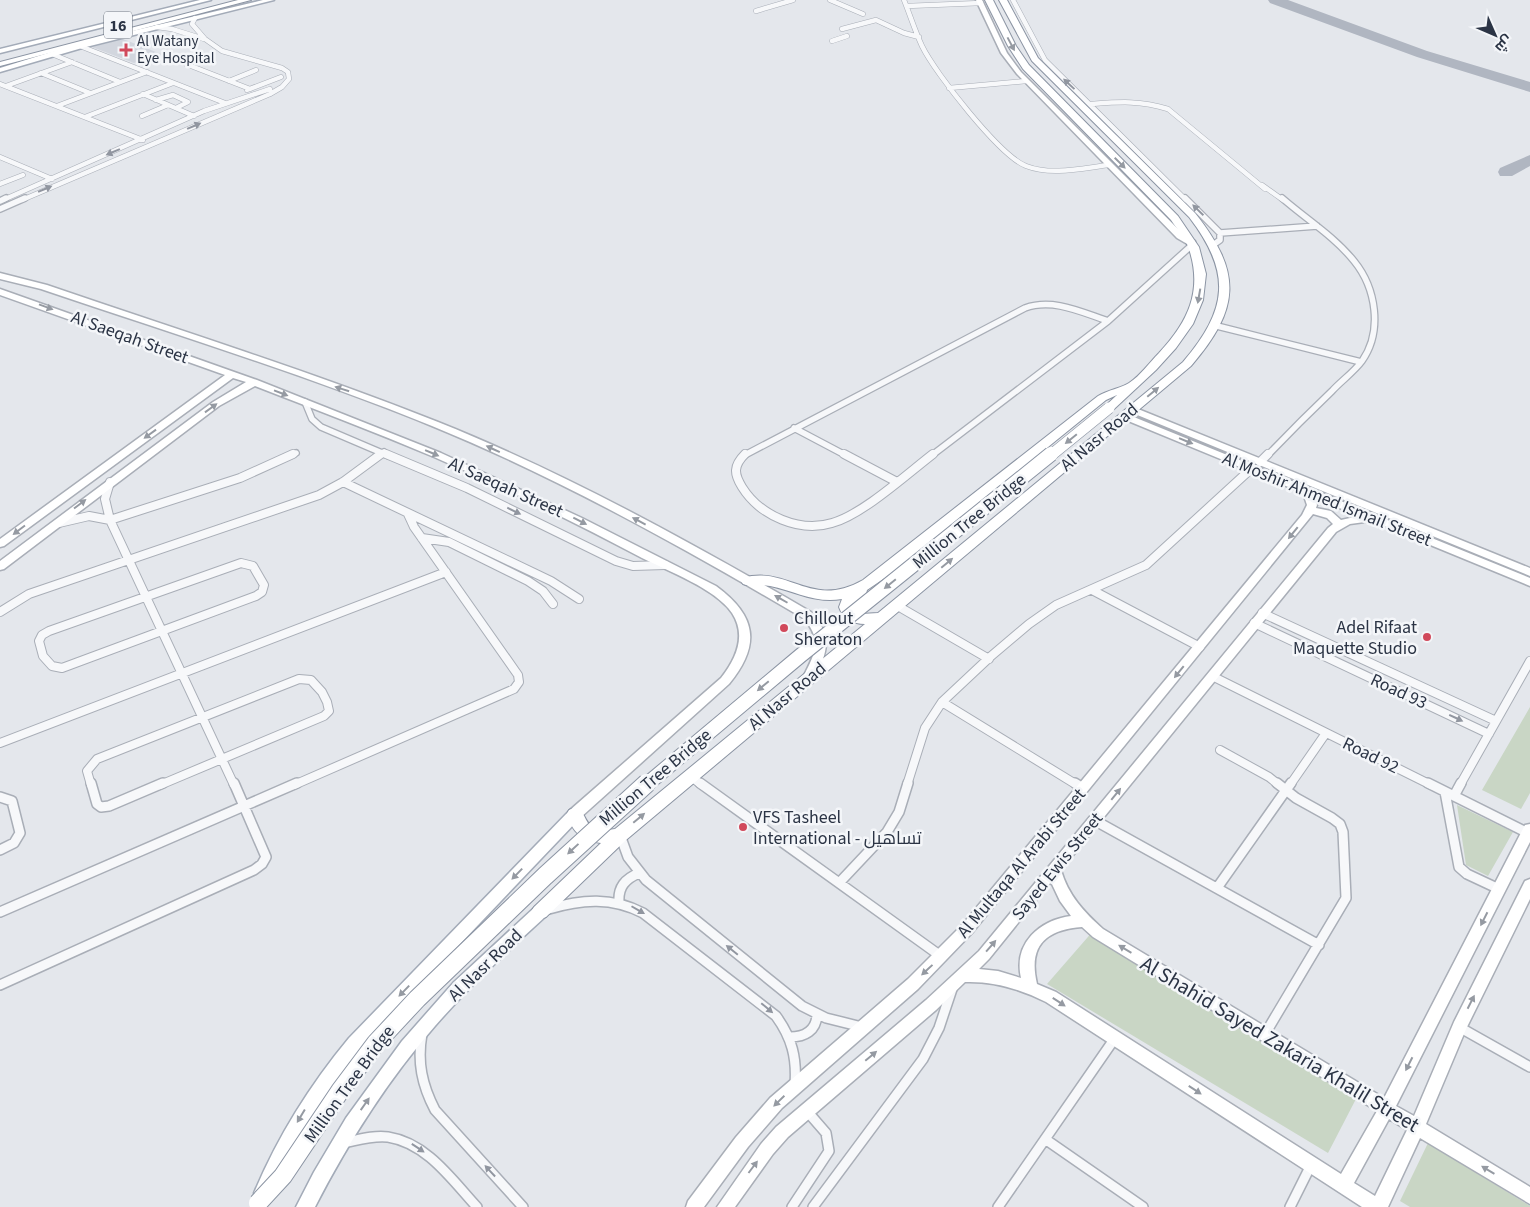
<svg xmlns="http://www.w3.org/2000/svg" width="1530" height="1207" font-family="'Source Sans 3',Cairo,sans-serif">
  <style>
    .built { fill: #d2d6de }
    .green { fill: #c9d6c5 }
    .lines { fill: none; stroke-linecap: round; stroke-linejoin: round }
    .taxiway { fill: #b0b6c1; fill-rule: evenodd }
    .street-far3-casing { stroke: #a9aeb7; stroke-width: 5.5 }
    .street-far2-casing { stroke: #a9aeb7; stroke-width: 8 }
    .street-far1-casing { stroke: #a9aeb7; stroke-width: 10 }
    .street-casing { stroke: #a9aeb7; stroke-width: 12 }
    .secondary-casing { stroke: #a9aeb7; stroke-width: 3 }
    .primary-casing { stroke: #a3abb8; stroke-width: 3 }
    .highway-casing { stroke: #8b94a3; stroke-width: 2 }
    .street-far3 { stroke: #f7f8fa; stroke-width: 4.5 }
    .street-far2 { stroke: #f7f8fa; stroke-width: 5.5 }
    .street-far1 { stroke: #f7f8fa; stroke-width: 8 }
    .street { stroke: #f7f8fa; stroke-width: 9 }
    .secondary { fill: #fff; fill-rule: evenodd }
    .primary { fill: #fff; fill-rule: evenodd }
    .highway { fill: #fff; fill-rule: evenodd }
    .highway-bridge-far2-casing { stroke: #8b94a3; stroke-width: 12; stroke-linecap: butt }
    .highway-bridge-far1-casing { stroke: #8b94a3; stroke-width: 16; stroke-linecap: butt }
    .highway-bridge-casing { stroke: #8b94a3; stroke-width: 20; stroke-linecap: butt }
    .highway-bridge-far2 { stroke: #fff; stroke-width: 11 }
    .highway-bridge-far1 { stroke: #fff; stroke-width: 14 }
    .highway-bridge { stroke: #fff; stroke-width: 18 }
    .oneway { fill: #959aa2 }
    .oneway2 { fill: #9196a0 }
    .poi-dot { fill: #d1495b; stroke: #f4f6f9; stroke-width: 2 }
    .labels { text-anchor: middle; stroke-width: 5; stroke-linejoin: round; paint-order: stroke }
    .far-poi-label { font-size: 15px; fill: #2b3445; stroke: #f4f6f9; text-anchor: start }
    .shield { fill: #f4f6f9; stroke: #676e7b; stroke-width: 1 }
    .shield-label { font-size: 16px; font-weight: bold; fill: #2b3445 }
    .street-label { font-size: 18px; fill: #2b3445; stroke: #f4f6f9 }
    .poi-label { font-size: 18px; fill: #2b3445; stroke: #f4f6f9; text-anchor: start }
    .near-street-label { font-size: 21px; fill: #2b3445; stroke: #f4f6f9 }
  </style>
  <rect width="100%" height="100%" fill="#e4e7ec"/>
  <!-- built -->
  <path class="built" d="M123 39 161 54 134 63 92 47Z"/>
  <!-- green -->
  <path class="green" d="M1530 707V793L1521 809 1482 790Z
    M1457 805 1513 832 1488 876 1466 865Z
    M1094 930 1357 1097 1328 1153 1047 984Z
    M1428 1143 1530 1206V1207H1410L1400 1201Z"/>
  <g class="lines">
    <!-- taxiway -->
    <path class="taxiway" d="M1268 0H1288L1427 51 1530 82V92L1417 57 1270 3Z
      M1530 155V166L1512 176H1500L1498 172 1500 168Z"/>
    <!-- street-far3 casing -->
    <g class="street-far3-casing">
      <path id="street-far3" d="M830 0 863 14
        M904 0C910 15 915 31 922 46 935 73 1000 156 1026 166 1052 176 1083 168 1109 165
        M1013 0 1045 60 1186 200
        M907 6 981 3
        M756 11 793 0
        M157 27 172 29 204 39
        M842 29 876 20 904 33 919 37
        M832 41 847 36
        M80 46 225 103
        M52 54 120 82
        M186 64 250 89
        M41 73 90 93
        M229 81 256 70
        M0 84 143 140
        M6 86 72 62
        M949 88 1026 81
        M247 90 281 77
        M143 94 194 116
        M156 100 173 95 188 102 176 108
        M1090 104C1119 102 1139 100 1168 109L1265 189
        M57 106 147 72
        M142 116 168 105
        M85 117 173 83
        M0 157 52 179
        M0 184 23 175
        M1262 185 1283 200
        M3 200 204 111 270 89
        M22 200 270 94 282 87 289 79 288 72 282 68 222 51 205 39 192 24 195 18"/>
    </g>
    <!-- street-far2 casing -->
    <g class="street-far2-casing">
      <path id="street-far2" d="M1185 198 1220 233V240L1213 245
        M0 201 6 198
        M0 209 25 198
        M1220 233 1317 226
        M1108 321 1192 245
        M1217 326 1361 362
        M305 402 312 419 321 427 389 456
        M794 428 847 456
        M290 456 296 453
        M379 456 384 452
        M743 456 1025 308C1053 298 1081 312 1108 321L931 456
        M1267 456C1288 434 1310 412 1332 391 1341 381 1354 372 1362 361 1383 331 1376 288 1354 261 1334 236 1306 219 1282 198"/>
    </g>
    <!-- street-far1 casing -->
    <g class="street-far1-casing">
      <path id="street-far1" d="M386 454 467 488 616 561 633 566 665 565
        M745 454C733 466 734 474 742 487 760 516 800 533 832 523 862 515 907 474 933 454
        M844 454 897 482
        M1260 462 1268 454
        M110 482 105 499 110 520 234 785
        M343 482 551 581 579 599
        M59 523 89 516 110 520 240 478 293 454
        M422 538 449 542 528 581 543 591 553 604
        M241 563 253 566 264 585 262 592 256 596 62 668 52 666 43 656 39 641 42 635 49 631Z
        M1092 590 1200 647
        M896 605 989 659
        M0 612 29 594 319 495 343 482 381 454
        M1262 613 1496 721
        M1254 623 1489 734
        M1212 676 1431 785
        M942 702 1077 785
        M0 743 446 572
        M1220 750 1269 777 1279 785
        M690 776 702 785
        M91 785 87 771 97 759 299 679 311 680 322 692 327 702 329 711 324 716 160 785
        M294 785 514 689 519 682 518 675 414 527 408 514
        M907 785 925 728 942 702 990 657 1029 624 1056 605 1146 565 1252 468
        M1290 785 1326 733
        M1460 785 1530 661"/>
    </g>
    <!-- street casing -->
    <g class="street-casing">
      <path id="street" d="M91 783 97 804 101 807 109 806 163 783
        M700 783 942 957
        M1075 783 1083 788
        M1428 783 1530 834
        M1445 792 1459 867 1467 874 1499 889
        M1454 796 1461 783
        M0 797 12 801 20 833 14 843 0 850
        M1094 820 1319 945
        M620 835 628 857 646 880 802 1006 826 1018 862 1027
        M839 883 887 832 899 812 908 783
        M1217 888 1291 783
        M619 902C618 887 625 879 639 873
        M549 909C582 899 612 897 643 913L776 1016C792 1038 797 1058 795 1085
        M0 912 297 783
        M0 985 254 870 262 864 266 857 234 783
        M1459 1027 1530 1067
        M422 1034C417 1062 422 1085 435 1110L523 1207
        M1265 1034 1346 898 1343 832 1340 824 1332 818 1296 798 1277 783
        M790 1037C805 1037 816 1031 817 1015
        M1045 1139 1143 1207
        M343 1143C358 1140 373 1135 388 1137 427 1143 452 1180 477 1207
        M792 1207 829 1151 826 1133 806 1110
        M813 1207 923 1059 939 1028 952 989
        M998 1207 1115 1038
        M1290 1207 1311 1165"/>
    </g>
    <!-- secondary casing -->
    <g class="secondary-casing">
      <path id="secondary" d="M976 0H982L1007 53 1021 72 1183 234 1195 241V245H1189L1177 238 1017 74 1001 53Z
        M0 273 47 285C178 330 310 371 438 422 566 473 692 543 811 612 833 636 828 653 813 680H805L803 677C815 654 823 639 803 618 684 548 559 478 432 426 304 374 171 333 41 289L0 279Z
        M0 289 257 380 441 453 582 518 716 586C757 616 761 645 729 684L580 818 575 819 570 818 568 814 570 810 721 678C736 659 747 636 732 613 716 589 668 571 642 558 574 522 505 488 434 457 375 432 314 409 255 386L219 406 4 569 0 570V561L213 402 246 382 233 378 4 546 0 547V539L225 375 0 295Z
        M1133 407 1530 568V576L1130 412V408Z
        M1124 413 1530 578V586L1372 521 1350 524 1336 532 1061 870C1068 895 1084 912 1103 929L1384 1098 1525 825 1530 824V842L1396 1106 1414 1116 1454 1022 1525 881 1530 879V899L1466 1029 1426 1124 1530 1187V1204L1420 1138 1388 1207H1362L1046 1002C1020 989 994 981 965 982L936 1010 788 1137 773 1154 735 1207H717L761 1144 776 1127 926 1000 979 951 1328 528 1333 524 1327 518 1313 514 972 933 918 989 782 1108 748 1147 704 1207H686L688 1201 736 1137 770 1098 908 979 962 925 1302 515 1307 505 1303 493 1121 418 1119 416 1121 414ZM1315 498 1359 516 1341 520 1331 511 1316 508 1317 505ZM1051 882 1060 901 1071 916C1040 920 1013 943 1021 978L998 971 979 969 989 959ZM1082 927 1093 937 1377 1111 1341 1174 1056 992 1037 984C1028 946 1045 930 1082 927ZM1389 1119 1407 1130 1375 1196 1354 1183Z"/>
    </g>
    <!-- primary casing -->
    <g class="primary-casing">
      <path id="primary" d="M200 0H211L0 53V49Z
        M263 0H274L82 48 0 72V68L77 44Z
        M575 808 580 810 582 814 580 818 361 1048C323 1095 293 1144 269 1199L263 1202 257 1199 254 1193C278 1136 310 1085 349 1038L570 810Z
        M540 905 545 907 548 912 545 917C507 952 469 987 435 1026 387 1081 348 1143 315 1207H296L314 1172 346 1118 402 1041 454 982 535 907Z"/>
    </g>
    <!-- highway casing -->
    <g class="highway-casing">
      <path id="highway" d="M238 0H251L0 66V62Z
        M985 0H993L1016 46 1029 65 1178 216 1199 247 1206 274 1203 300 1193 324 1176 348 1156 370 1113 410 1109 412 1103 408 1117 395 1106 400 895 571 867 590 866 594 853 604 854 610 861 614 878 613 1183 362C1228 309 1232 273 1189 217L1032 61 999 0H1007L1038 58 1195 213C1243 273 1240 309 1191 366L626 840 546 917 540 919 534 917 531 912 534 907 601 843C582 841 572 832 567 814L569 810 575 808 581 810C591 829 591 833 615 829L865 624C853 624 843 619 839 607L842 599C816 604 795 591 770 586 761 584 752 587 743 584L741 581 743 578C789 565 810 610 863 580L1098 396C1108 390 1121 388 1129 383 1140 376 1150 362 1159 353 1188 322 1203 291 1189 249 1186 239 1177 229 1171 220L1023 69 1008 46Z"/>
    </g>
    <!-- street-far3 -->
    <use href="#street-far3" class="street-far3"/>
    <!-- street-far2 -->
    <use href="#street-far2" class="street-far2"/>
    <!-- street-far1 -->
    <use href="#street-far1" class="street-far1"/>
    <!-- street -->
    <use href="#street" class="street"/>
    <!-- secondary -->
    <use href="#secondary" class="secondary"/>
    <!-- primary -->
    <use href="#primary" class="primary"/>
    <!-- highway -->
    <use href="#highway" class="highway"/>
    <!-- highway-bridge-far2 casing -->
    <g class="highway-bridge-far2-casing">
      <path id="highway-bridge-far2" d="M1050 456 1109 408"/>
    </g>
    <!-- highway-bridge-far1 casing -->
    <g class="highway-bridge-far1-casing">
      <path id="highway-bridge-far1" d="M646 785 800 656 1051 454"/>
    </g>
    <!-- highway-bridge casing -->
    <g class="highway-bridge-casing">
      <path id="highway-bridge" d="M258 1203 283 1176 340 1091 376 1043 417 999 545 876 647 783"/>
    </g>
    <!-- highway-bridge-far2 -->
    <use href="#highway-bridge-far2" class="highway-bridge-far2"/>
    <!-- highway-bridge-far1 -->
    <use href="#highway-bridge-far1" class="highway-bridge-far1"/>
    <!-- highway-bridge -->
    <use href="#highway-bridge" class="highway-bridge"/>
  </g>
  <!-- one-way arrows -->
  <defs><path id="oneway-solid" d="M-6-.8H1V-3.2L6.5 0L1 3.2V.8H-6Z" transform="scale(1.25)"/></defs>
  <g class="oneway">
    <use href="#oneway-solid" transform="translate(1011 44) rotate(62)"/>
    <use href="#oneway-solid" transform="translate(1120 163) rotate(45)"/>
    <use href="#oneway-solid" transform="translate(1199 296) rotate(100)"/>
    <use href="#oneway-solid" transform="translate(46 307) rotate(20)"/>
    <use href="#oneway-solid" transform="translate(342 389) rotate(-162)"/>
    <use href="#oneway-solid" transform="translate(1153 392) rotate(-40)"/>
    <use href="#oneway-solid" transform="translate(281 393) rotate(21)"/>
    <use href="#oneway-solid" transform="translate(211 408) rotate(-36)"/>
    <use href="#oneway-solid" transform="translate(150 434) rotate(144)"/>
    <use href="#oneway-solid" transform="translate(1071 439) rotate(141)"/>
    <use href="#oneway-solid" transform="translate(1186 441) rotate(22)"/>
    <use href="#oneway-solid" transform="translate(493 449) rotate(-155)"/>
    <use href="#oneway-solid" transform="translate(432 453) rotate(23)"/>
    <use href="#oneway-solid" transform="translate(80 504) rotate(-37)"/>
    <use href="#oneway-solid" transform="translate(580 521) rotate(27)"/>
    <use href="#oneway-solid" transform="translate(639 521) rotate(-152)"/>
    <use href="#oneway-solid" transform="translate(19 530) rotate(143)"/>
    <use href="#oneway-solid" transform="translate(1293 533) rotate(129)"/>
    <use href="#oneway-solid" transform="translate(947 563) rotate(-40)"/>
    <use href="#oneway-solid" transform="translate(890 584) rotate(141)"/>
    <use href="#oneway-solid" transform="translate(781 599) rotate(-150)"/>
    <use href="#oneway-solid" transform="translate(1179 672) rotate(129)"/>
    <use href="#oneway-solid" transform="translate(763 686) rotate(140)"/>
    <use href="#oneway-solid" transform="translate(1116 794) rotate(-51)"/>
    <use href="#oneway-solid" transform="translate(639 818) rotate(-40)"/>
    <use href="#oneway-solid" transform="translate(573 849) rotate(137)"/>
    <use href="#oneway-solid" transform="translate(517 874) rotate(134)"/>
    <use href="#oneway-solid" transform="translate(1484 919) rotate(117)"/>
    <use href="#oneway-solid" transform="translate(991 946) rotate(-49)"/>
    <use href="#oneway-solid" transform="translate(1125 949) rotate(-149)"/>
    <use href="#oneway-solid" transform="translate(927 970) rotate(137)"/>
    <use href="#oneway-solid" transform="translate(404 991) rotate(134)"/>
    <use href="#oneway-solid" transform="translate(1059 1002) rotate(33)"/>
    <use href="#oneway-solid" transform="translate(1471 1002) rotate(-63)"/>
    <use href="#oneway-solid" transform="translate(871 1056) rotate(-40)"/>
    <use href="#oneway-solid" transform="translate(1409 1064) rotate(117)"/>
    <use href="#oneway-solid" transform="translate(1195 1090) rotate(33)"/>
    <use href="#oneway-solid" transform="translate(779 1101) rotate(136)"/>
    <use href="#oneway-solid" transform="translate(365 1104) rotate(-55)"/>
    <use href="#oneway-solid" transform="translate(301 1116) rotate(121)"/>
    <use href="#oneway-solid" transform="translate(753 1167) rotate(-53)"/>
    <use href="#oneway-solid" transform="translate(1488 1170) rotate(-149)"/>
  </g>
  <g class="oneway2">
    <use href="#oneway-solid" transform="translate(1069 84) rotate(-137)"/>
    <use href="#oneway-solid" transform="translate(194 126) rotate(-23)"/>
    <use href="#oneway-solid" transform="translate(113 152) rotate(157)"/>
    <use href="#oneway-solid" transform="translate(45 189) rotate(-23)"/>
    <use href="#oneway-solid" transform="translate(1198 210) rotate(-136)"/>
    <use href="#oneway-solid" transform="translate(514 511) rotate(26)"/>
    <use href="#oneway-solid" transform="translate(1456 718) rotate(25)"/>
    <use href="#oneway-solid" transform="translate(638 910) rotate(30)"/>
    <use href="#oneway-solid" transform="translate(732 950) rotate(-141)"/>
    <use href="#oneway-solid" transform="translate(767 1008) rotate(40)"/>
    <use href="#oneway-solid" transform="translate(418 1148) rotate(34)"/>
    <use href="#oneway-solid" transform="translate(490 1171) rotate(-133)"/>
  </g>
  <!-- markers -->
  <g class="poi-dot">
    <path d="M123.5 42.5h5v5h5v5h-5v5h-5v-5h-5v-5h5z"/>
    <circle cx="784" cy="628" r="5"/>
    <circle cx="1427" cy="637" r="5"/>
    <circle cx="743" cy="827" r="5"/>
  </g>
  <g class="labels">
    <!-- far-poi labels -->
    <g class="far-poi-label">
      <text x="137" y="46">Al Watany<tspan x="137" dy="17">Eye Hospital</tspan></text>
    </g>
    <!-- shield labels -->
    <rect class="shield" x="104" y="11.5" width="28" height="27" rx="4"/>
    <g class="shield-label">
      <text x="118" y="31">16</text>
    </g>
    <!-- street labels -->
    <g class="street-label">
      <text transform="translate(130 337) rotate(20)" y="6">Al Saeqah Street</text>
      <text transform="translate(1099 437) rotate(-40)" y="6">Al Nasr Road</text>
      <text transform="translate(506 487) rotate(24)" y="6">Al Saeqah Street</text>
      <text transform="translate(1327 499) rotate(22)" y="6">Al Moshir Ahmed Ismail Street</text>
      <text transform="translate(969 521) rotate(-39)" y="6">Million Tree Bridge</text>
      <text transform="translate(1399 691) rotate(25)" y="6">Road 93</text>
      <text transform="translate(787 696) rotate(-40)" y="6">Al Nasr Road</text>
      <text transform="translate(1371 755) rotate(26)" y="6">Road 92</text>
      <text transform="translate(655 777) rotate(-40)" y="6">Million Tree Bridge</text>
      <text transform="translate(1021 863) rotate(-50)" y="6">Al Multaqa Al Arabi Street</text>
      <text transform="translate(1057 866) rotate(-51)" y="6">Sayed Ewis Street</text>
      <text transform="translate(485 965) rotate(-44)" y="6">Al Nasr Road</text>
      <text transform="translate(349 1084) rotate(-54)" y="6">Million Tree Bridge</text>
    </g>
    <!-- poi labels -->
    <g class="poi-label">
      <text x="794" y="624">Chillout<tspan x="794" dy="21">Sheraton</tspan></text>
      <text x="1417" y="633" text-anchor="end">Adel Rifaat<tspan x="1417" dy="21">Maquette Studio</tspan></text>
      <text x="753" y="823">VFS Tasheel<tspan x="753" dy="21">International - تساهيل</tspan></text>
    </g>
    <!-- near-street labels -->
    <g class="near-street-label">
      <text transform="translate(1280 1044) rotate(31)" y="7">Al Shahid Sayed Zakaria Khalil Street</text>
    </g>
  </g>
  <!-- north arrow -->
  <g transform="translate(1495 35) rotate(135)" stroke="#f4f6f9" stroke-width="4" paint-order="stroke">
  <path d="M0-4L9 19L0 12L-9 19Z" fill="#2b3445"/>
  <text y="-8" font-size="14" font-weight="bold" text-anchor="middle" fill="#2b3445">ش</text>
  </g>
</svg>
